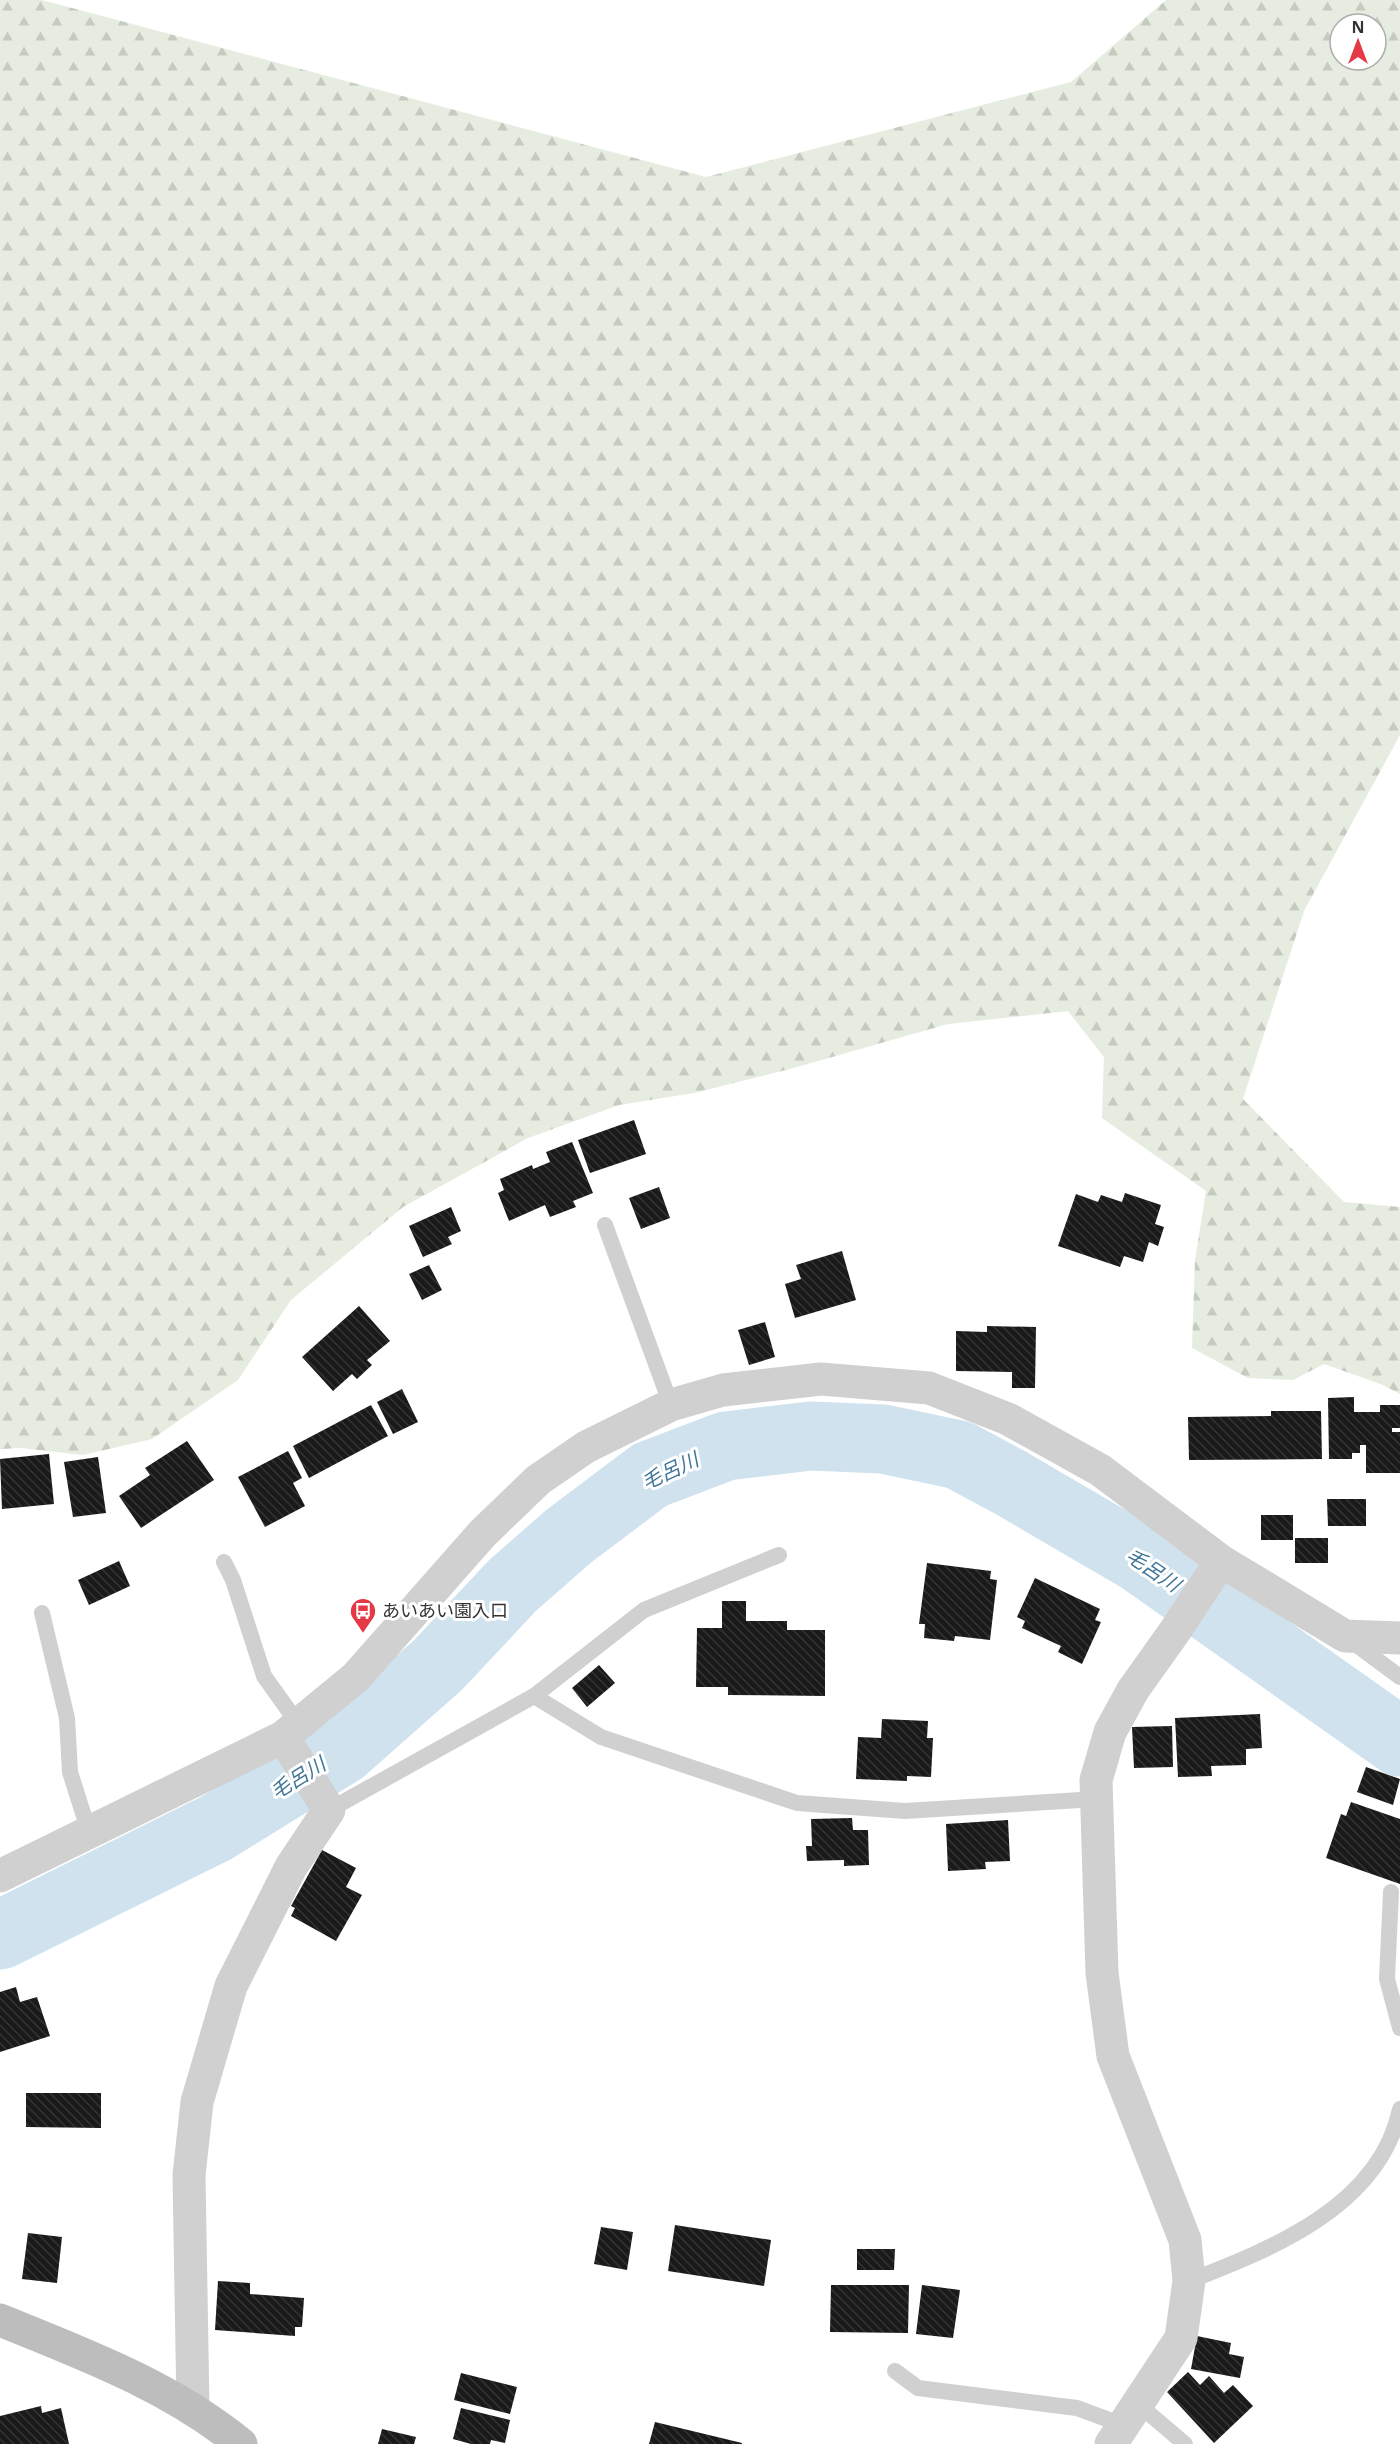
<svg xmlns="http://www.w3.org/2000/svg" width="1400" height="2444" font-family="'Open Sans','Noto Sans JP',sans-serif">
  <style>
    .forest { fill: url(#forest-firs); fill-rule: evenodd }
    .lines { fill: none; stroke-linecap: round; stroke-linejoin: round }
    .river { stroke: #cfe2ee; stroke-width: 69 }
    .building { fill: url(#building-back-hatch) }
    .lane { stroke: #d0d0d0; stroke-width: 16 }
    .street { stroke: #d0d0d0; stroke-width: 33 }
    .secondary { stroke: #bdbdbd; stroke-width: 33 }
    .labels { text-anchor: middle; stroke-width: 6; stroke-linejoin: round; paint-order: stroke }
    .poi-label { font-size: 18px; fill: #333; stroke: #fff; text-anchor: start }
    .water-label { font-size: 20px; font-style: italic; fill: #3f7597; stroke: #fff }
  </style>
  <defs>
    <pattern id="forest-firs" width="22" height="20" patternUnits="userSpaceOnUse" patternTransform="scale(1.5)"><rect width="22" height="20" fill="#e6ecdf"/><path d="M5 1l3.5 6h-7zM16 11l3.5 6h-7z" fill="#c6cbc0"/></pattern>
    <pattern id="building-back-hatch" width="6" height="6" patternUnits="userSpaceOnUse" patternTransform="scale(1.5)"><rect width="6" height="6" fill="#1a1a1a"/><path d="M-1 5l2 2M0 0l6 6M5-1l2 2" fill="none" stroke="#333"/></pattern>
  </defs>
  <rect width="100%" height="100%" fill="#fff"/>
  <!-- forest -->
  <path class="forest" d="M0 0H42L706 177 1071 82 1166 0H1400V735L1304 911 1243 1099 1344 1202 1400 1207V1394L1383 1385 1324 1364 1293 1380 1248 1378 1192 1348 1195 1260 1206 1191 1102 1118 1104 1057 1068 1011 948 1024 790 1069 694 1093 619 1105 528 1138 403 1207 291 1300 238 1380 152 1439 83 1455 21 1448 0 1449ZM1340 24H1376V60H1340Z"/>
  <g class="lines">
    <!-- river -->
    <path class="river" d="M0 1935 216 1828 342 1750 438 1665 513 1585 569 1536 650 1475 726 1446 811 1436 883 1439 959 1455 1011 1483 1141 1559 1400 1742"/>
  </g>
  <!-- building -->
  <path class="building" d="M634 1120 646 1154 590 1173 578 1140Z
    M572 1142 593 1193 573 1201 576 1207 550 1217 545 1205 509 1221 498 1193 504 1190 500 1179 532 1165 533 1169 550 1162 546 1152Z
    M659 1187 670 1218 641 1229 629 1198Z
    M1125 1193 1161 1205 1155 1224 1164 1227 1158 1246 1149 1242 1143 1262 1124 1256 1120 1267 1058 1246 1076 1194 1098 1202 1101 1195 1122 1202Z
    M451 1207 461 1231 448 1237 452 1244 423 1257 409 1226Z
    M842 1251 856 1300 795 1318 785 1284 801 1279 796 1265Z
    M429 1265 442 1290 422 1300 409 1274Z
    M359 1306 390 1341 367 1360 372 1365 357 1379 352 1374 333 1391 302 1357Z
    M765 1322 775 1357 749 1365 738 1330Z
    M987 1326 1036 1327 1035 1388H1012V1372L956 1371V1331L987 1332Z
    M402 1389 418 1422 393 1434 377 1402Z
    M1354 1397V1412H1380V1405H1400V1428H1392V1432H1400V1473H1366V1445H1360V1453H1352V1459H1329L1328 1398Z
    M371 1405 388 1436 309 1478 293 1446Z
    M1271 1411H1321L1322 1459 1189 1460 1188 1417 1271 1416Z
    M187 1441 214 1480 141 1528 119 1496 150 1475 145 1468Z
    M288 1451 302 1478 293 1483 305 1506 265 1527 238 1477Z
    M49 1454 54 1504 2 1509 0 1459Z
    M98 1457 106 1513 73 1517 64 1462Z
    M1327 1499H1366V1526H1328Z
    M1261 1515H1293V1540H1261Z
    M1295 1538H1328V1563H1295Z
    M119 1561 130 1586 89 1605 78 1580Z
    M927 1563 991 1571 990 1579 997 1580 990 1640 955 1636 954 1641 924 1638 925 1624H919Z
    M1035 1578 1100 1609 1095 1620 1101 1622 1082 1664 1058 1652 1061 1646 1022 1628 1025 1621 1017 1617Z
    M722 1601H746V1621H787V1630H825V1696L728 1695V1687H696L697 1628H722Z
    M599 1665 615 1683 587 1707 572 1688Z
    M1260 1714 1262 1748 1246 1749V1765L1211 1766 1212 1776 1178 1777 1175 1718Z
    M882 1719 928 1721 927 1738H933L931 1777 907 1776V1781L856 1779 858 1737 881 1738Z
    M1172 1726 1173 1767 1134 1768 1132 1727Z
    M1366 1767 1400 1779 1393 1805 1357 1792Z
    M1351 1802 1400 1819V1884L1326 1858 1341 1814 1346 1816Z
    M852 1818 853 1830H868L869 1865 844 1866V1860L807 1861 806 1846H812L811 1819Z
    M1008 1820 1010 1861 985 1862 986 1869 948 1871 946 1824Z
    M322 1850 356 1868 346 1887 362 1895 336 1941 291 1916 295 1908 291 1906Z
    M16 1987 20 2002 37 1997 50 2036 0 2052V1992Z
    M26 2093H101V2128L26 2127Z
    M675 2225 771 2240 764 2286 668 2271Z
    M601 2227 633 2232 627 2270 594 2264Z
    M28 2233 62 2237 57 2283 22 2279Z
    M857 2249H895L894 2270H857Z
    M218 2281 250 2283V2294L304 2298 302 2327H295V2336L215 2330Z
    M831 2285H909L908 2333 830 2332Z
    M922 2285 960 2290 953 2338 916 2334Z
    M1197 2336 1231 2343 1229 2354 1244 2357 1240 2378 1191 2369Z
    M1188 2372 1200 2385 1209 2376 1224 2393 1233 2385 1253 2406 1214 2443 1167 2392Z
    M461 2373 517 2387 510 2414 454 2400Z
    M41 2406 42 2413 61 2408 69 2444H0V2416Z
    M461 2408 510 2420 505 2443 491 2440 490 2444H471L453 2439Z
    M655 2422 742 2443V2444H649Z
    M382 2429 416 2437 414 2444H378Z"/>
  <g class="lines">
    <!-- lane -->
    <path class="lane" d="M605 1225 671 1405
      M224 1562 233 1580 264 1676 299 1725
      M42 1613 67 1718 70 1772 89 1832
      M1350 1640 1400 1677
      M534 1696 601 1737 797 1803 905 1811 1096 1799
      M329 1810 534 1696 644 1610 779 1555
      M1391 1892 1387 1979 1400 2028
      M1189 2281C1272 2249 1380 2206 1400 2109
      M895 2371 918 2388 1077 2408 1123 2425
      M1138 2404 1185 2444"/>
    <!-- street -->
    <path class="street" d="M0 1876 283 1737 356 1677 482 1534 538 1480 586 1447 671 1405 723 1390 821 1379 929 1388 1008 1419 1100 1470 1221 1561 1345 1636 1400 1638
      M193 2408 189 2175 197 2102 231 1986 291 1867 329 1810 283 1737
      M1111 2444 1181 2338 1189 2281 1185 2240 1113 2056 1102 1973 1096 1780 1110 1732 1133 1690 1175 1631 1221 1561"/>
    <!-- secondary -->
    <path class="secondary" d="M0 2320C84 2354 170 2386 241 2444"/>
  </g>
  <!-- icons -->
  <defs>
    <g id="bus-pin" transform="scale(1.35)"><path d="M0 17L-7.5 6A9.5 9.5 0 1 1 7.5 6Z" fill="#e63946" stroke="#fff"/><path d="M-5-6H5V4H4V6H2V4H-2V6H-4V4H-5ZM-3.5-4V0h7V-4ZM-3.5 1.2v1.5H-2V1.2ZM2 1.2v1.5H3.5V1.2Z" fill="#fff"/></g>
  </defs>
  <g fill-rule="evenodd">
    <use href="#bus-pin" x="363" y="1611"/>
  </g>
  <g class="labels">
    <!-- poi labels -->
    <g class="poi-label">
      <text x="382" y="1617">あいあい園入口</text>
    </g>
    <!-- water labels -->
    <g class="water-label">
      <text transform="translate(670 1471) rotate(-25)" y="7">毛呂川</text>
      <text transform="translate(1153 1570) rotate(34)" y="7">毛呂川</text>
      <text transform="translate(298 1778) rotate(-32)" y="7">毛呂川</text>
    </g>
  </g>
  <!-- north arrow -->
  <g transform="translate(1358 42)"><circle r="28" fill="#ffffff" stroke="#adadad" stroke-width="1.5"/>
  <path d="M0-4.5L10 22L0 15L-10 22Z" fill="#e63946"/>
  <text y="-9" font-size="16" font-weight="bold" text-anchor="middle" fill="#333333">N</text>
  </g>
</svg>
